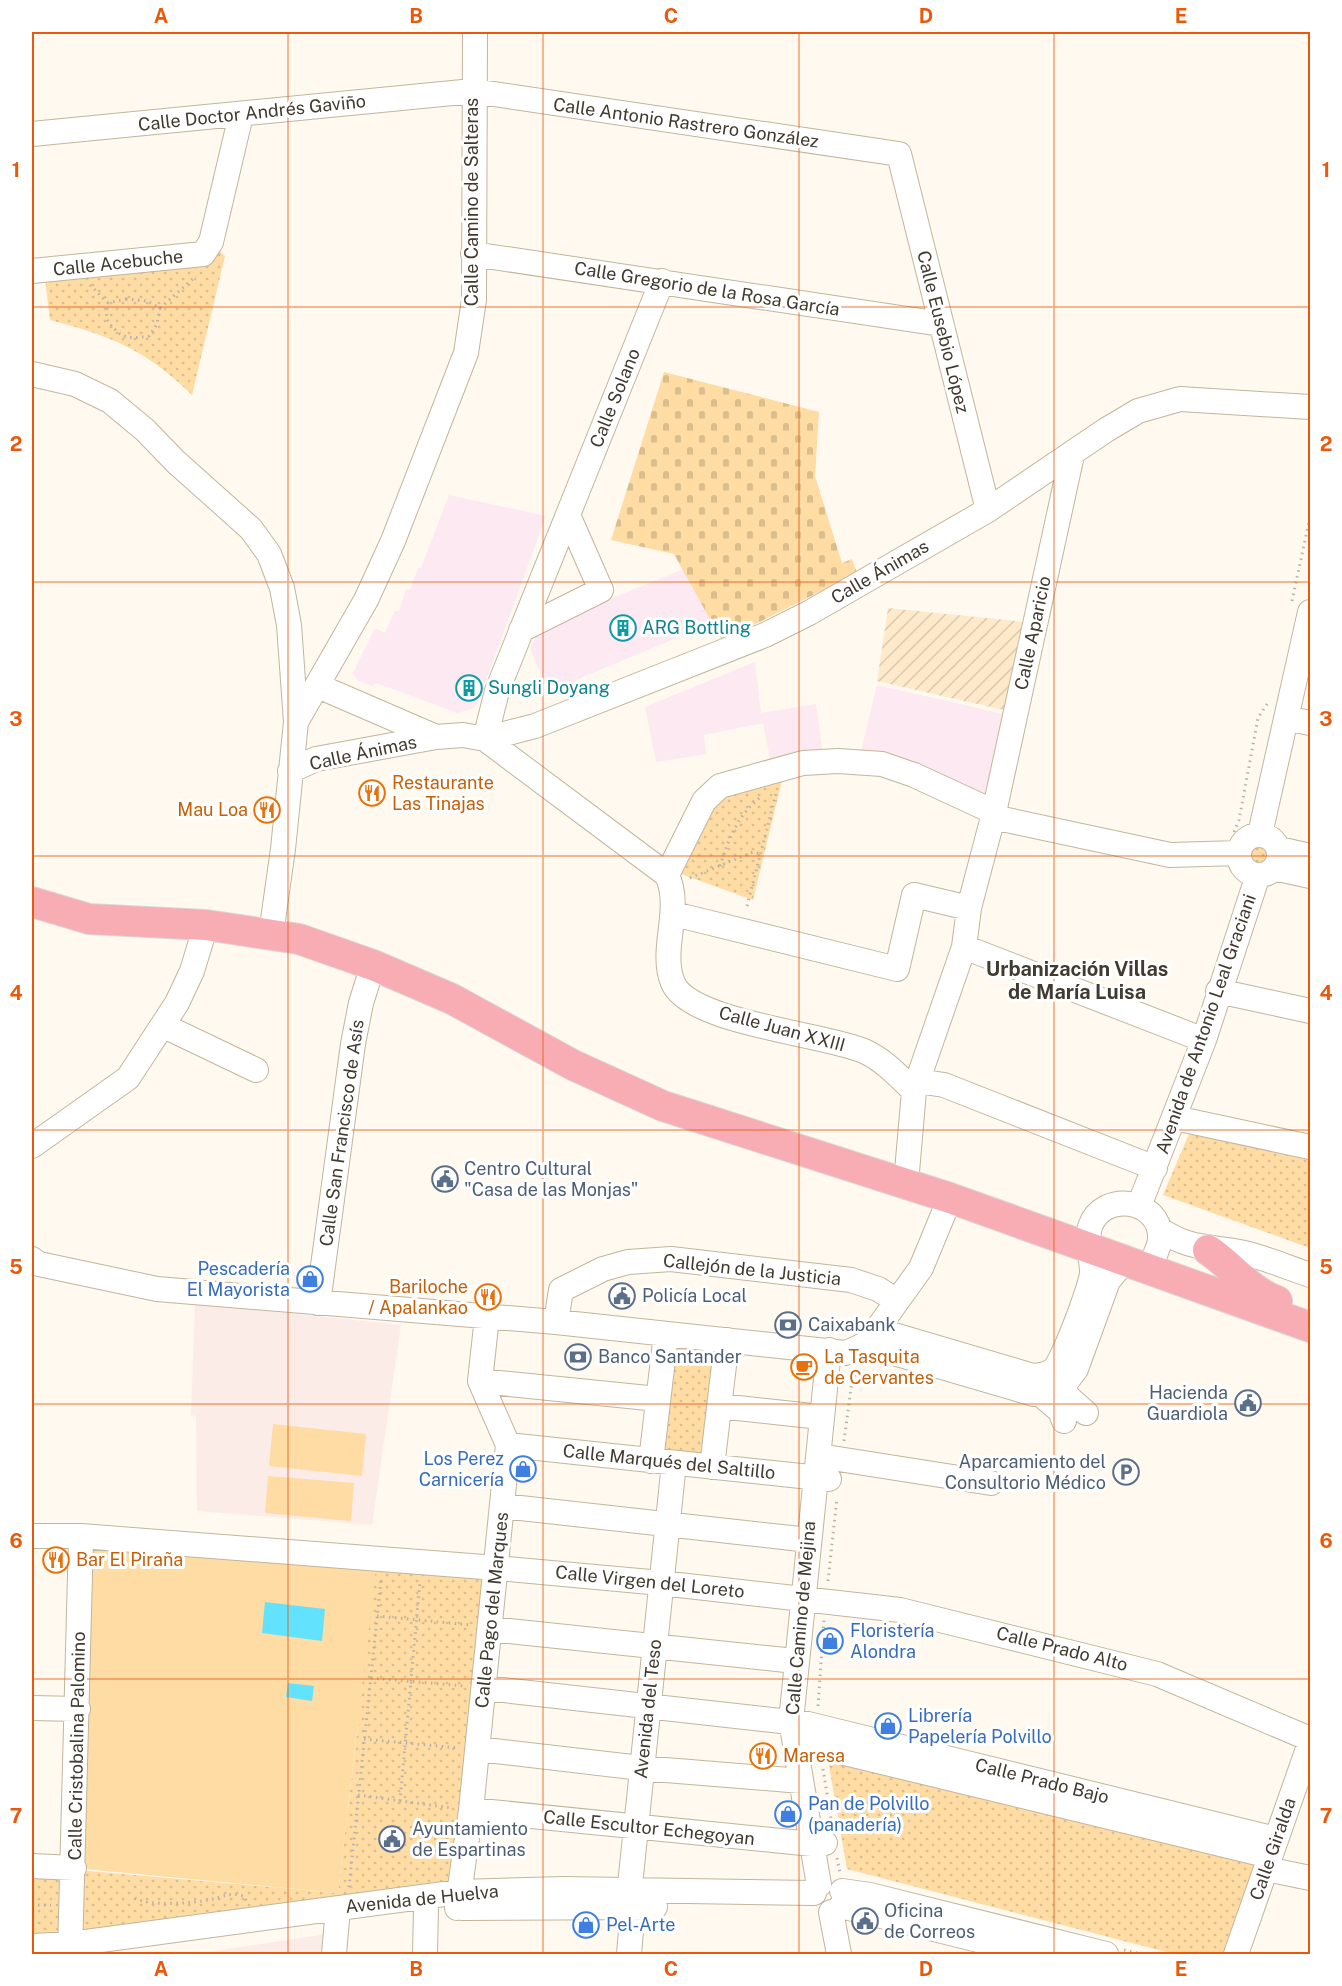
<svg xmlns="http://www.w3.org/2000/svg" width="1342" height="1986" font-family="'Public Sans',sans-serif">
  <style>
    .commercial { fill: #fde9f1 }
    .industrial { fill: url(#industrial-furrows) }
    .education { fill: #fbece8 }
    .grass { fill: url(#grass-dots) }
    .cemetery { fill: url(#cemetery-stones) }
    .garden { fill: #fedca3 }
    .water { fill: #62e2fc }
    .lines { fill: none; stroke-linecap: round; stroke-linejoin: round }
    .minor-casing { stroke: #c3b59c; stroke-width: 26 }
    .major-casing { stroke: #d9d8d6; stroke-width: 32 }
    .path { stroke: #b8b2a8; stroke-width: 3; stroke-dasharray: 1.5 4.5; stroke-linecap: butt }
    .minor { stroke: #fff; stroke-width: 24 }
    .major { stroke: #f8acb4; stroke-width: 30 }
    .grid { fill: none; stroke: #e8590c; stroke-width: 1.5; stroke-opacity: 0.55 }
    .labels { text-anchor: middle; stroke-width: 6; stroke-linejoin: round; paint-order: stroke }
    .street-label { font-size: 18px; fill: #403a30; stroke: #fff }
    .culture-label { font-size: 18px; fill: #0d838f; stroke: #fff; text-anchor: start }
    .food-label { font-size: 18px; fill: #c56008; stroke: #fff; text-anchor: start }
    .service-label { font-size: 18px; fill: #4e5e75; stroke: #fff; text-anchor: start }
    .shop-label { font-size: 18px; fill: #366cbe; stroke: #fff; text-anchor: start }
    .neighbourhood-label { font-size: 20px; font-weight: bold; fill: #403a30; stroke: #fff }
    .neatline { fill: none; stroke: #e8590c; stroke-width: 2 }
    .grid-label { font-size: 20px; text-anchor: middle; font-weight: bold; fill: #e8590c }
  </style>
  <defs>
    <pattern id="industrial-furrows" width="10" height="10" patternUnits="userSpaceOnUse" patternTransform="scale(1.5)"><rect width="10" height="10" fill="#feeaca"/><path d="M-1 1l2-2M0 10L10 0M9 11l2-2" fill="none" stroke="#dbc9ae"/></pattern>
    <pattern id="grass-dots" width="8" height="8" patternUnits="userSpaceOnUse" patternTransform="scale(1.5)"><rect width="8" height="8" fill="#fedca3"/><path d="M2 2h.1M6 6h.1" fill="none" stroke="#dbbe8d" stroke-width="1.8" stroke-linecap="round"/></pattern>
    <pattern id="cemetery-stones" width="16" height="16" patternUnits="userSpaceOnUse" patternTransform="scale(1.5)"><rect width="16" height="16" fill="#fedca3"/><path d="M2 7V4a2 2 0 0 1 4 0v3zM10 15v-3a2 2 0 0 1 4 0v3z" fill="#dbbe8d"/></pattern>
  </defs>
  <rect width="100%" height="100%" fill="#fff9ef"/>
  <!-- commercial -->
  <path class="commercial" d="M449 495 546 516 478 702 473 708 458 713 376 683 373 686 358 681 353 673 375 628 385 633 395 611H399L406 589 410 590 418 568H421Z
    M689 567 717 621 576 680 578 687 550 696 530 648 541 627Z
    M755 662 761 713 816 704 823 756 772 768 763 723 704 735 706 754 656 762 645 707Z
    M877 685 1008 715 990 806 860 755Z"/>
  <!-- industrial -->
  <path class="industrial" d="M888 608 1025 622 1008 711 877 681Z"/>
  <!-- education -->
  <path class="education" d="M195 1303 401 1325 372 1525 197 1511 196 1416 191 1415Z
    M327 1934 323 1954H206L207 1952Z"/>
  <!-- grass -->
  <path class="grass" d="M211 242 225 256 192 395C146 350 112 336 50 320L44 270Z
    M785 768 753 900 670 870 704 801Z
    M1254 839C1271 841 1273 842 1276 859L1254 870 1245 863V846Z
    M1189 1134 1310 1160V1248L1163 1195Z
    M666 1334 727 1340 712 1467 651 1461Z
    M251 1549 497 1568 459 1892 32 1946V1866L338 1893 358 1723Z
    M827 1754 1261 1860 1228 1954H1174L847 1869Z"/>
  <!-- cemetery -->
  <path class="cemetery" d="M664 372 819 412 815 476 842 563 852 559 857 573 722 641 674 554 611 540Z"/>
  <!-- garden -->
  <path class="garden" d="M273 1424 366 1434 362 1476 269 1466Z
    M268 1476 354 1483 351 1521 265 1513Z
    M81 1536 377 1559 338 1893 74 1868Z"/>
  <!-- water -->
  <path class="water" d="M265 1602 325 1609 322 1641 262 1633Z
    M288 1683 314 1686 312 1701 286 1697Z"/>
  <g class="lines">
    <!-- minor casing -->
    <g class="minor-casing">
      <path id="minor" d="M32 134 473 91 899 154 988 510
        M473 254 941 324
        M32 271 203 254 211 242 241 115
        M662 281 497 691 485 739 667 875C683 910 659 949 673 983 690 1023 825 1034 864 1051 884 1060 899 1077 914 1091
        M32 374 75 384 110 401 145 430 176 462 251 529 269 554 282 588 289 625 296 722 283 849 271 934
        M521 630 601 590 568 515
        M318 686 436 737
        M1286 718 1310 723
        M296 722 366 600 393 541 466 353 474 300 475 32
        M290 771 316 759 436 737 463 735 485 739 535 726 765 635 809 613 988 510 1106 430 1138 411 1180 399 1310 407
        M993 817 1170 855 1239 853
        M1260 834 1310 612
        M1239 855a20 20 0 1 1 40 0a20 20 0 1 1-40 0Z
        M1279 849 1310 856
        M1274 868 1310 876
        M667 875 704 801 720 786 803 763 838 761 882 764 914 775 994 812
        M674 914 897 969 914 895 969 908
        M964 947 1204 1040
        M1218 991 1310 1011
        M164 1026 256 1070
        M918 1081 944 1085 1155 1168
        M1175 1118 1310 1147
        M32 1146 128 1078 177 1003 192 971 206 925
        M906 1183 914 1091 964 947 969 908 993 817 1072 455
        M1139 1206 1204 1040 1258 875
        M1159 1229C1192 1251 1209 1245 1244 1253 1266 1258 1289 1268 1310 1275
        M32 1259 39 1264 157 1289 556 1322 845 1353C862 1348 876 1335 894 1335L1033 1376C1041 1375 1047 1375 1054 1369 1063 1361 1092 1284 1092 1272 1092 1257 1085 1242 1090 1227 1102 1190 1161 1199 1160 1238 1160 1247 1153 1259 1149 1268
        M318 1303 353 1044 361 1003 373 965
        M556 1322 561 1290 603 1269 628 1262 671 1259 851 1280 878 1289 897 1301
        M867 1343 921 1268 950 1198
        M864 1347 887 1351 1034 1394 1067 1381 1076 1369 1108 1281 1126 1259
        M480 1381 658 1399
        M1061 1383 1068 1397 1086 1413
        M1039 1393 1060 1411 1064 1421
        M719 1406 821 1417
        M508 1445 829 1479
        M832 1458 991 1483
        M651 1461 666 1334
        M712 1467 727 1340
        M502 1506 809 1540
        M32 1536H81L497 1568 661 1583 900 1610 1157 1674 1310 1739
        M490 1629 795 1661
        M485 1688 808 1724 1276 1839
        M32 1708 78 1709
        M812 1745 1270 1856
        M478 1749 641 1768 801 1781
        M471 1810 812 1844 825 1843
        M32 1866 74 1868
        M1266 1869 1310 1878
        M819 1885 791 1721 829 1350
        M842 1891 870 1895 1106 1954
        M841 1906 1035 1954
        M457 1908 471 1810 508 1445 480 1381 487 1317
        M462 1908 655 1907
        M831 1912 839 1954
        M32 1946 71 1944 459 1892 564 1889 814 1893
        M70 1954 81 1536
        M334 1954 338 1908
        M425 1954 426 1909
        M629 1954 633 1907 630 1885 674 1463
        M1236 1954 1310 1743"/>
    </g>
    <!-- major casing -->
    <g class="major-casing">
      <path id="major" d="M32 902 89 919 206 925 299 939 373 965 452 999 573 1065 663 1106 950 1198 1310 1327
        M1208 1250C1232 1266 1249 1291 1277 1301"/>
    </g>
    <!-- path -->
    <path class="path" d="M90 285 108 303
      M126 299 147 301 160 308 157 324 149 336C125 340 119 337 106 318L108 303Z
      M160 308 196 276
      M1292 601 1310 517
      M1234 832 1239 820 1258 718 1267 704
      M720 866C729 838 738 814 762 796
      M690 878 753 852 761 854
      M747 906 777 790
      M844 1441 852 1381 859 1369
      M828 1581 837 1498
      M377 1616 471 1625
      M371 1678 465 1686
      M818 1706 824 1620
      M364 1739 458 1748
      M823 1769 832 1825
      M358 1795 452 1808
      M400 1801 420 1581
      M837 1858 840 1873
      M349 1887 381 1580
      M135 1898C149 1907 192 1903 209 1900 223 1897 232 1891 245 1897L246 1901
      M32 1905H51
      M1124 1950 1142 1954"/>
    <!-- minor -->
    <use href="#minor" class="minor"/>
    <!-- major -->
    <use href="#major" class="major"/>
  </g>
  <!-- grid -->
  <path class="grid" d="M288 32V1954M543 32V1954M799 32V1954M1054 32V1954M32 307H1310M32 582H1310M32 856H1310M32 1130H1310M32 1404H1310M32 1679H1310"/>
  <!-- icons -->
  <defs>
    <g id="building-ring" transform="scale(1.35)"><circle r="9.5" fill="#fff" stroke="#0f9aa8" stroke-width="1.5"/><path d="M-4-6H4V6H1V3H-1V6H-4ZM-2.5-4.3h1.7v1.8h-1.7ZM.8-4.3h1.7v1.8H.8ZM-2.5-1h1.7V.8h-1.7ZM.8-1h1.7V.8H.8Z" fill="#0f9aa8"/></g>
    <g id="restaurant-ring" transform="scale(1.35)"><circle r="9.5" fill="#fff" stroke="#e8710a" stroke-width="1.5"/><path d="M-5-6h1v4h1v-4h1v4h1v-4h1v5L-1.5 .5V6h-2V.5L-5-1ZM5-6V6H3V1.5H1.5Q1.5-4 5-6Z" fill="#e8710a"/></g>
    <g id="civic-ring" transform="scale(1.35)"><circle r="9.5" fill="#fff" stroke="#5c6f8a" stroke-width="1.5"/><path d="M-.6-6.5H3V-4.5H.6V-3L4-1V1h2V6H-6V1h2V-1L-.6-3ZM-1.2 2.5V6h2.4V2.5Z" fill="#5c6f8a"/></g>
    <g id="shop-ring" transform="scale(1.35)"><circle r="9.5" fill="#fff" stroke="#3f7fe0" stroke-width="1.5"/><path d="M-5-2.5h2.3a2.7 3.5 0 0 1 5.4 0H5L5.5 6h-11ZM-1.5-2.5h3a1.5 2.3 0 0 0-3 0Z" fill="#3f7fe0"/></g>
    <g id="bank-ring" transform="scale(1.35)"><circle r="9.5" fill="#fff" stroke="#5c6f8a" stroke-width="1.5"/><path d="M-6-4H6V4H-6ZM0-2.3a2.3 2.3 0 1 0 0 4.6a2.3 2.3 0 1 0 0-4.6Z" fill="#5c6f8a"/></g>
    <g id="cafe-ring" transform="scale(1.35)"><circle r="9.5" fill="#fff" stroke="#e8710a" stroke-width="1.5"/><path d="M-5.5-4.5H6V0H3Q3 3.5 0 3.5H-2.5Q-5.5 3.5-5.5 0ZM3-3.2v2h1.7v-2ZM-6 4.5H4V6H-6Z" fill="#e8710a"/></g>
    <g id="parking-ring" transform="scale(1.35)"><circle r="9.5" fill="#fff" stroke="#5c6f8a" stroke-width="1.5"/><path d="M-3.5-5.5H1a3.5 3.5 0 0 1 0 7H-1V5.5H-3.5ZM-1-3.4V-.6H.8a1.4 1.4 0 0 0 0-2.8Z" fill="#5c6f8a"/></g>
  </defs>
  <g fill-rule="evenodd">
    <use href="#building-ring" x="623" y="628"/>
    <use href="#building-ring" x="469" y="688"/>
    <use href="#restaurant-ring" x="372" y="793"/>
    <use href="#restaurant-ring" x="267" y="810"/>
    <use href="#civic-ring" x="445" y="1179"/>
    <use href="#shop-ring" x="310" y="1279"/>
    <use href="#civic-ring" x="622" y="1296"/>
    <use href="#restaurant-ring" x="488" y="1297"/>
    <use href="#bank-ring" x="788" y="1325"/>
    <use href="#bank-ring" x="578" y="1357"/>
    <use href="#cafe-ring" x="804" y="1367"/>
    <use href="#civic-ring" x="1248" y="1403"/>
    <use href="#shop-ring" x="523" y="1469"/>
    <use href="#parking-ring" x="1126" y="1472"/>
    <use href="#restaurant-ring" x="56" y="1560"/>
    <use href="#shop-ring" x="830" y="1641"/>
    <use href="#shop-ring" x="888" y="1726"/>
    <use href="#restaurant-ring" x="763" y="1756"/>
    <use href="#shop-ring" x="788" y="1814"/>
    <use href="#civic-ring" x="392" y="1839"/>
    <use href="#civic-ring" x="865" y="1921"/>
    <use href="#shop-ring" x="586" y="1925"/>
  </g>
  <g class="labels">
    <!-- street labels -->
    <g class="street-label">
      <text transform="translate(252 113) rotate(-6)" y="6">Calle Doctor Andrés Gaviño</text>
      <text transform="translate(686 123) rotate(8)" y="6">Calle Antonio Rastrero González</text>
      <text transform="translate(472 202) rotate(-90)" y="6">Calle Camino de Salteras</text>
      <text transform="translate(118 263) rotate(-6)" y="6">Calle Acebuche</text>
      <text transform="translate(707 289) rotate(9)" y="6">Calle Gregorio de la Rosa García</text>
      <text transform="translate(943 332) rotate(76)" y="6">Calle Eusebio López</text>
      <text transform="translate(615 398) rotate(-68)" y="6">Calle Solano</text>
      <text transform="translate(880 572) rotate(-30)" y="6">Calle Ánimas</text>
      <text transform="translate(1033 633) rotate(-78)" y="6">Calle Aparicio</text>
      <text transform="translate(363 753) rotate(-12)" y="6">Calle Ánimas</text>
      <text transform="translate(1206 1024) rotate(-71)" y="6">Avenida de Antonio Leal Graciani</text>
      <text transform="translate(782 1029) rotate(15)" y="6">Calle Juan XXIII</text>
      <text transform="translate(342 1133) rotate(-82)" y="6">Calle San Francisco de Asís</text>
      <text transform="translate(752 1270) rotate(6)" y="6">Callejón de la Justicia</text>
      <text transform="translate(669 1462) rotate(6)" y="6">Calle Marqués del Saltillo</text>
      <text transform="translate(650 1582) rotate(6)" y="6">Calle Virgen del Loreto</text>
      <text transform="translate(492 1610) rotate(-84)" y="6">Calle Pago del Marques</text>
      <text transform="translate(801 1618) rotate(-85)" y="6">Calle Camino de Mejina</text>
      <text transform="translate(1062 1649) rotate(14)" y="6">Calle Prado Alto</text>
      <text transform="translate(648 1709) rotate(-84)" y="6">Avenida del Teso</text>
      <text transform="translate(77 1746) rotate(-89)" y="6">Calle Cristobalina Palomino</text>
      <text transform="translate(1042 1781) rotate(14)" y="6">Calle Prado Bajo</text>
      <text transform="translate(649 1828) rotate(6)" y="6">Calle Escultor Echegoyan</text>
      <text transform="translate(1273 1849) rotate(-71)" y="6">Calle Giralda</text>
      <text transform="translate(422 1899) rotate(-6)" y="6">Avenida de Huelva</text>
    </g>
    <!-- culture labels -->
    <g class="culture-label">
      <text x="642" y="634">ARG Bottling</text>
      <text x="488" y="694">Sungli Doyang</text>
    </g>
    <!-- food labels -->
    <g class="food-label">
      <text x="392" y="789">Restaurante<tspan x="392" dy="21">Las Tinajas</tspan></text>
      <text x="248" y="816" text-anchor="end">Mau Loa</text>
      <text x="468" y="1293" text-anchor="end">Bariloche<tspan x="468" dy="21">/ Apalankao</tspan></text>
      <text x="824" y="1363">La Tasquita<tspan x="824" dy="21">de Cervantes</tspan></text>
      <text x="76" y="1566">Bar El Piraña</text>
      <text x="783" y="1762">Maresa</text>
    </g>
    <!-- service labels -->
    <g class="service-label">
      <text x="464" y="1175">Centro Cultural<tspan x="464" dy="21">"Casa de las Monjas"</tspan></text>
      <text x="642" y="1302">Policía Local</text>
      <text x="808" y="1331">Caixabank</text>
      <text x="598" y="1363">Banco Santander</text>
      <text x="1228" y="1399" text-anchor="end">Hacienda<tspan x="1228" dy="21">Guardiola</tspan></text>
      <text x="1106" y="1468" text-anchor="end">Aparcamiento del<tspan x="1106" dy="21">Consultorio Médico</tspan></text>
      <text x="412" y="1835">Ayuntamiento<tspan x="412" dy="21">de Espartinas</tspan></text>
      <text x="884" y="1917">Oficina<tspan x="884" dy="21">de Correos</tspan></text>
    </g>
    <!-- shop labels -->
    <g class="shop-label">
      <text x="290" y="1275" text-anchor="end">Pescadería<tspan x="290" dy="21">El Mayorista</tspan></text>
      <text x="504" y="1465" text-anchor="end">Los Perez<tspan x="504" dy="21">Carnicería</tspan></text>
      <text x="850" y="1637">Floristería<tspan x="850" dy="21">Alondra</tspan></text>
      <text x="908" y="1722">Librería<tspan x="908" dy="21">Papelería Polvillo</tspan></text>
      <text x="808" y="1810">Pan de Polvillo<tspan x="808" dy="21">(panadería)</tspan></text>
      <text x="606" y="1931">Pel-Arte</text>
    </g>
    <!-- neighbourhood labels -->
    <g class="neighbourhood-label">
      <text x="1077" y="976">Urbanización Villas<tspan x="1077" dy="23">de María Luisa</tspan></text>
    </g>
  </g>
  <!-- border -->
  <rect width="1342" height="1986" fill="none" stroke="#ffffff" stroke-width="66"/>
  <rect x="33" y="33" width="1276" height="1920" class="neatline"/>
  <g class="grid-label">
    <text x="161" y="23">A</text>
    <text x="416" y="23">B</text>
    <text x="671" y="23">C</text>
    <text x="926" y="23">D</text>
    <text x="1181" y="23">E</text>
    <text x="16" y="177">1</text>
    <text x="1326" y="177">1</text>
    <text x="16" y="451">2</text>
    <text x="1326" y="451">2</text>
    <text x="16" y="726">3</text>
    <text x="1326" y="726">3</text>
    <text x="16" y="1000">4</text>
    <text x="1326" y="1000">4</text>
    <text x="16" y="1274">5</text>
    <text x="1326" y="1274">5</text>
    <text x="16" y="1548">6</text>
    <text x="1326" y="1548">6</text>
    <text x="16" y="1823">7</text>
    <text x="1326" y="1823">7</text>
    <text x="161" y="1976">A</text>
    <text x="416" y="1976">B</text>
    <text x="671" y="1976">C</text>
    <text x="926" y="1976">D</text>
    <text x="1181" y="1976">E</text>
  </g>
</svg>
